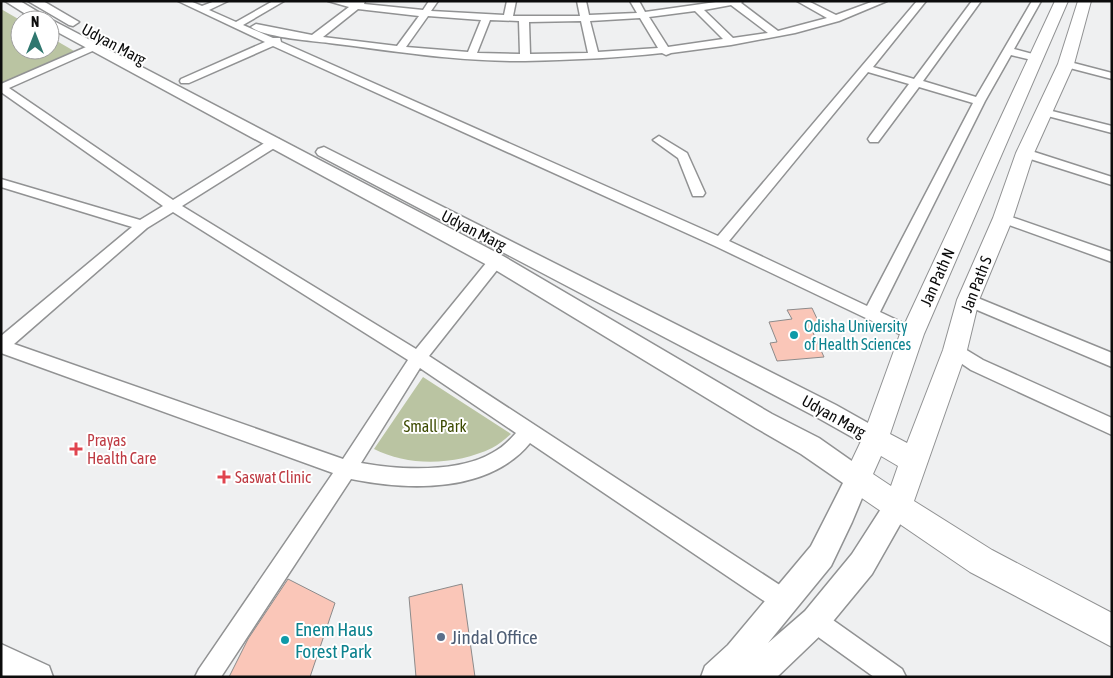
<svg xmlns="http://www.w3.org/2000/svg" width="1113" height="678" font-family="'Asap Condensed',sans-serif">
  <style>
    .green { fill: #bac4a2 }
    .building { fill: #fac6b8; stroke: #8c8b8b }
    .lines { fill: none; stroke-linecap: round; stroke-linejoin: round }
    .minor-casing { stroke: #919293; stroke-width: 3 }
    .tertiary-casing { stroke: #919293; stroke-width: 3 }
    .secondary-casing { stroke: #919293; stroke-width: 2 }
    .minor { fill: #fff; fill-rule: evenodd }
    .tertiary { fill: #fff; fill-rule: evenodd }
    .secondary { fill: #fff; fill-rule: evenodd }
    .culture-dot { fill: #0f9aa8; stroke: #fff; stroke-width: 2 }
    .health-dot { fill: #e0444e; stroke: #fff; stroke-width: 2 }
    .service-dot { fill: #5c6f8a; stroke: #fff; stroke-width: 2 }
    .labels { text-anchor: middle; stroke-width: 4; stroke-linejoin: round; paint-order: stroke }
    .street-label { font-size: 16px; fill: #0c0c0c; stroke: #fff }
    .culture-label { font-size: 16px; fill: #0d838f; stroke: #fff; text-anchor: start }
    .park-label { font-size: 16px; fill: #3c4a00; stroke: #fff }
    .health-label { font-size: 16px; fill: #be3a42; stroke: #fff; text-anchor: start }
    .near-culture-label { font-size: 19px; fill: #0d838f; stroke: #fff; text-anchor: start }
    .near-service-label { font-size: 19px; fill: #4e5e75; stroke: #fff; text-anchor: start }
  </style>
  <rect width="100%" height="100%" fill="#eff0f1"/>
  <!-- green -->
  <path class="green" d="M1 9 20 20V50H50V37L74 51 1 83Z
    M423 377 511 434C505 439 499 445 492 448 457 465 409 467 374 449Z"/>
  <!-- building -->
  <path class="building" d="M812 308 820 325 810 326 824 357 777 361 770 343 777 342 769 322 792 319 787 310Z
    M288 579 335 603 310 677H229L248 639Z
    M462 584 475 677H416L409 597Z"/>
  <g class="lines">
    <!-- minor casing -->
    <g class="minor-casing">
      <path id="minor" d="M178 1H190L202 6 215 1H228L209 10 236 22 273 1H284L243 25 273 38H280L281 42 718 236 917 1H926L873 67 914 79 972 1H981L923 81 976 97 1032 1H1041L1014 49 1040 56 1041 58 1036 61 1011 55 985 101 880 312 918 330 920 334 918 338 912 340 715 246 273 46 189 83H181L180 81 181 79 265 42ZM868 72 909 84 870 136 868 139 870 142H878L919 87 973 103 867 306 729 241Z
        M328 1H365L364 4 423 10 429 1H438L431 11 504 15 507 1H516L513 16H580L577 1H586L589 15 637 13 630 1H639L645 12 723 1H743L741 3 778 31 827 18 797 1H808L836 15 874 1H887L839 21 795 33 731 45 671 53 666 55 662 53C617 58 571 60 525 61 460 62 394 51 329 43 312 41 262 37 251 27L256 24 312 35 349 7ZM731 5 768 33 733 38 704 10ZM358 9 419 16 397 46 323 37ZM695 11 723 39 668 47 649 17ZM428 16 481 20 468 52 406 47ZM640 18 658 48 598 52 590 21ZM490 20 519 21 520 54 477 53ZM581 21 588 53 530 54 529 22Z
        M93 44 98 47 97 49 9 88 173 200 271 139H279L281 142 279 145 182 206 416 349 491 257H501L503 261 501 265 429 356 792 593 795 601 792 609 784 612 776 609 530 443C489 493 410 491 351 479L221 677H195L199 669 333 473 1 353V336L132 227 1 187V179L140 220 163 206 1 92V84ZM173 212 408 360 343 459 14 344 147 228ZM420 368 516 433C509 441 502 448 492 453 458 473 399 470 361 463Z
        M1066 61 1112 73V79L1062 66 1061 64 1062 62Z
        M1044 109 1112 126V133L1040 114 1038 112Z
        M659 136 687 153 705 193 703 196H693L678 158 653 140Z
        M1025 149 1112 177V185L1021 156 1019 153 1021 150Z
        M1003 214 1112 252V262L998 221 996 218 998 215Z
        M968 294 1112 353V367L963 304 960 300 963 296Z
        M955 343 983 360 1112 418V435L971 370 949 355 947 350 949 345Z
        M815 610 823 613 902 669 906 677H874L807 629 804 621 807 613Z"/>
    </g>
    <!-- tertiary casing -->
    <g class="tertiary-casing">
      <path id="tertiary" d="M5 1H20L50 19 503 256 772 414 819 438 866 471 870 479 852 522 831 566 768 643 805 611 852 554 888 498 897 495 906 498 910 507 872 574 825 631 777 677H701L705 666 728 645 811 546 843 483 801 454 756 428 489 266 50 28V20H35Z
        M28 1H43L79 22 73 26 69 25Z
        M324 147 836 405 884 432 887 439 884 446 875 450 820 419 318 155 316 152 318 149Z
        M1 644 49 666 53 677H5L1 675Z"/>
    </g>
    <!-- secondary casing -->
    <g class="secondary-casing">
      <path id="secondary" d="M1055 1H1068L924 334 890 434 907 443 943 350 957 300 993 218 1016 153 1058 64 1078 1H1091L1074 64 1034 153 1013 218 979 300 967 350 914 501 992 550 1112 613V647L970 572 847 488 843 479 862 439 900 334ZM881 456 898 466 891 486 873 474Z"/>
    </g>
    <!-- minor -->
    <use href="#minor" class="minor"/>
    <!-- tertiary -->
    <use href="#tertiary" class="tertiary"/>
    <!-- secondary -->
    <use href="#secondary" class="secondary"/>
  </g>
  <!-- markers -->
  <g class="culture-dot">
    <circle cx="794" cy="335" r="5"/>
    <circle cx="285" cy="640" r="5"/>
  </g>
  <g class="health-dot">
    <path d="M73.5 441.5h5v5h5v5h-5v5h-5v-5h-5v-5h5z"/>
    <path d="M221.5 469.5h5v5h5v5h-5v5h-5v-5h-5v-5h5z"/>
  </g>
  <circle class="service-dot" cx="441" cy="637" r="5"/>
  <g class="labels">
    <!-- street labels -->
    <g class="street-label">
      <text transform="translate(114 44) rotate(28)" y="6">Udyan Marg</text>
      <text transform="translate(474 230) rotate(27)" y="6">Udyan Marg</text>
      <text transform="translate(937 277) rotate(-66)" y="6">Jan Path N</text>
      <text transform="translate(976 284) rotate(-69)" y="6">Jan Path S</text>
      <text transform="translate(834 416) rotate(29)" y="6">Udyan Marg</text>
    </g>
    <!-- culture labels -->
    <g class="culture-label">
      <text x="804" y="332">Odisha University<tspan x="804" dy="18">of Health Sciences</tspan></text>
    </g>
    <!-- park labels -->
    <g class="park-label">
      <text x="435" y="432">Small Park</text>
    </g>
    <!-- health labels -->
    <g class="health-label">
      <text x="87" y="446">Prayas<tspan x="87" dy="18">Health Care</tspan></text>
      <text x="235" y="483">Saswat Clinic</text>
    </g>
    <!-- near-culture labels -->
    <g class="near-culture-label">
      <text x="295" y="636">Enem Haus<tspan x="295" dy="22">Forest Park</tspan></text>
    </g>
    <!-- near-service labels -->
    <g class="near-service-label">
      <text x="451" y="644">Jindal Office</text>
    </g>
  </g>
  <!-- border -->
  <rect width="1113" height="678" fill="none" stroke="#0c0c0c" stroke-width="5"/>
  <!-- north arrow -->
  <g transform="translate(35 35)"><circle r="24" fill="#ffffff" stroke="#9e9e9e"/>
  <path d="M0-4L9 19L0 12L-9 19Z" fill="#2f776f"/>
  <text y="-8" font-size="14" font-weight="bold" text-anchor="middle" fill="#0c0c0c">N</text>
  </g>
</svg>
